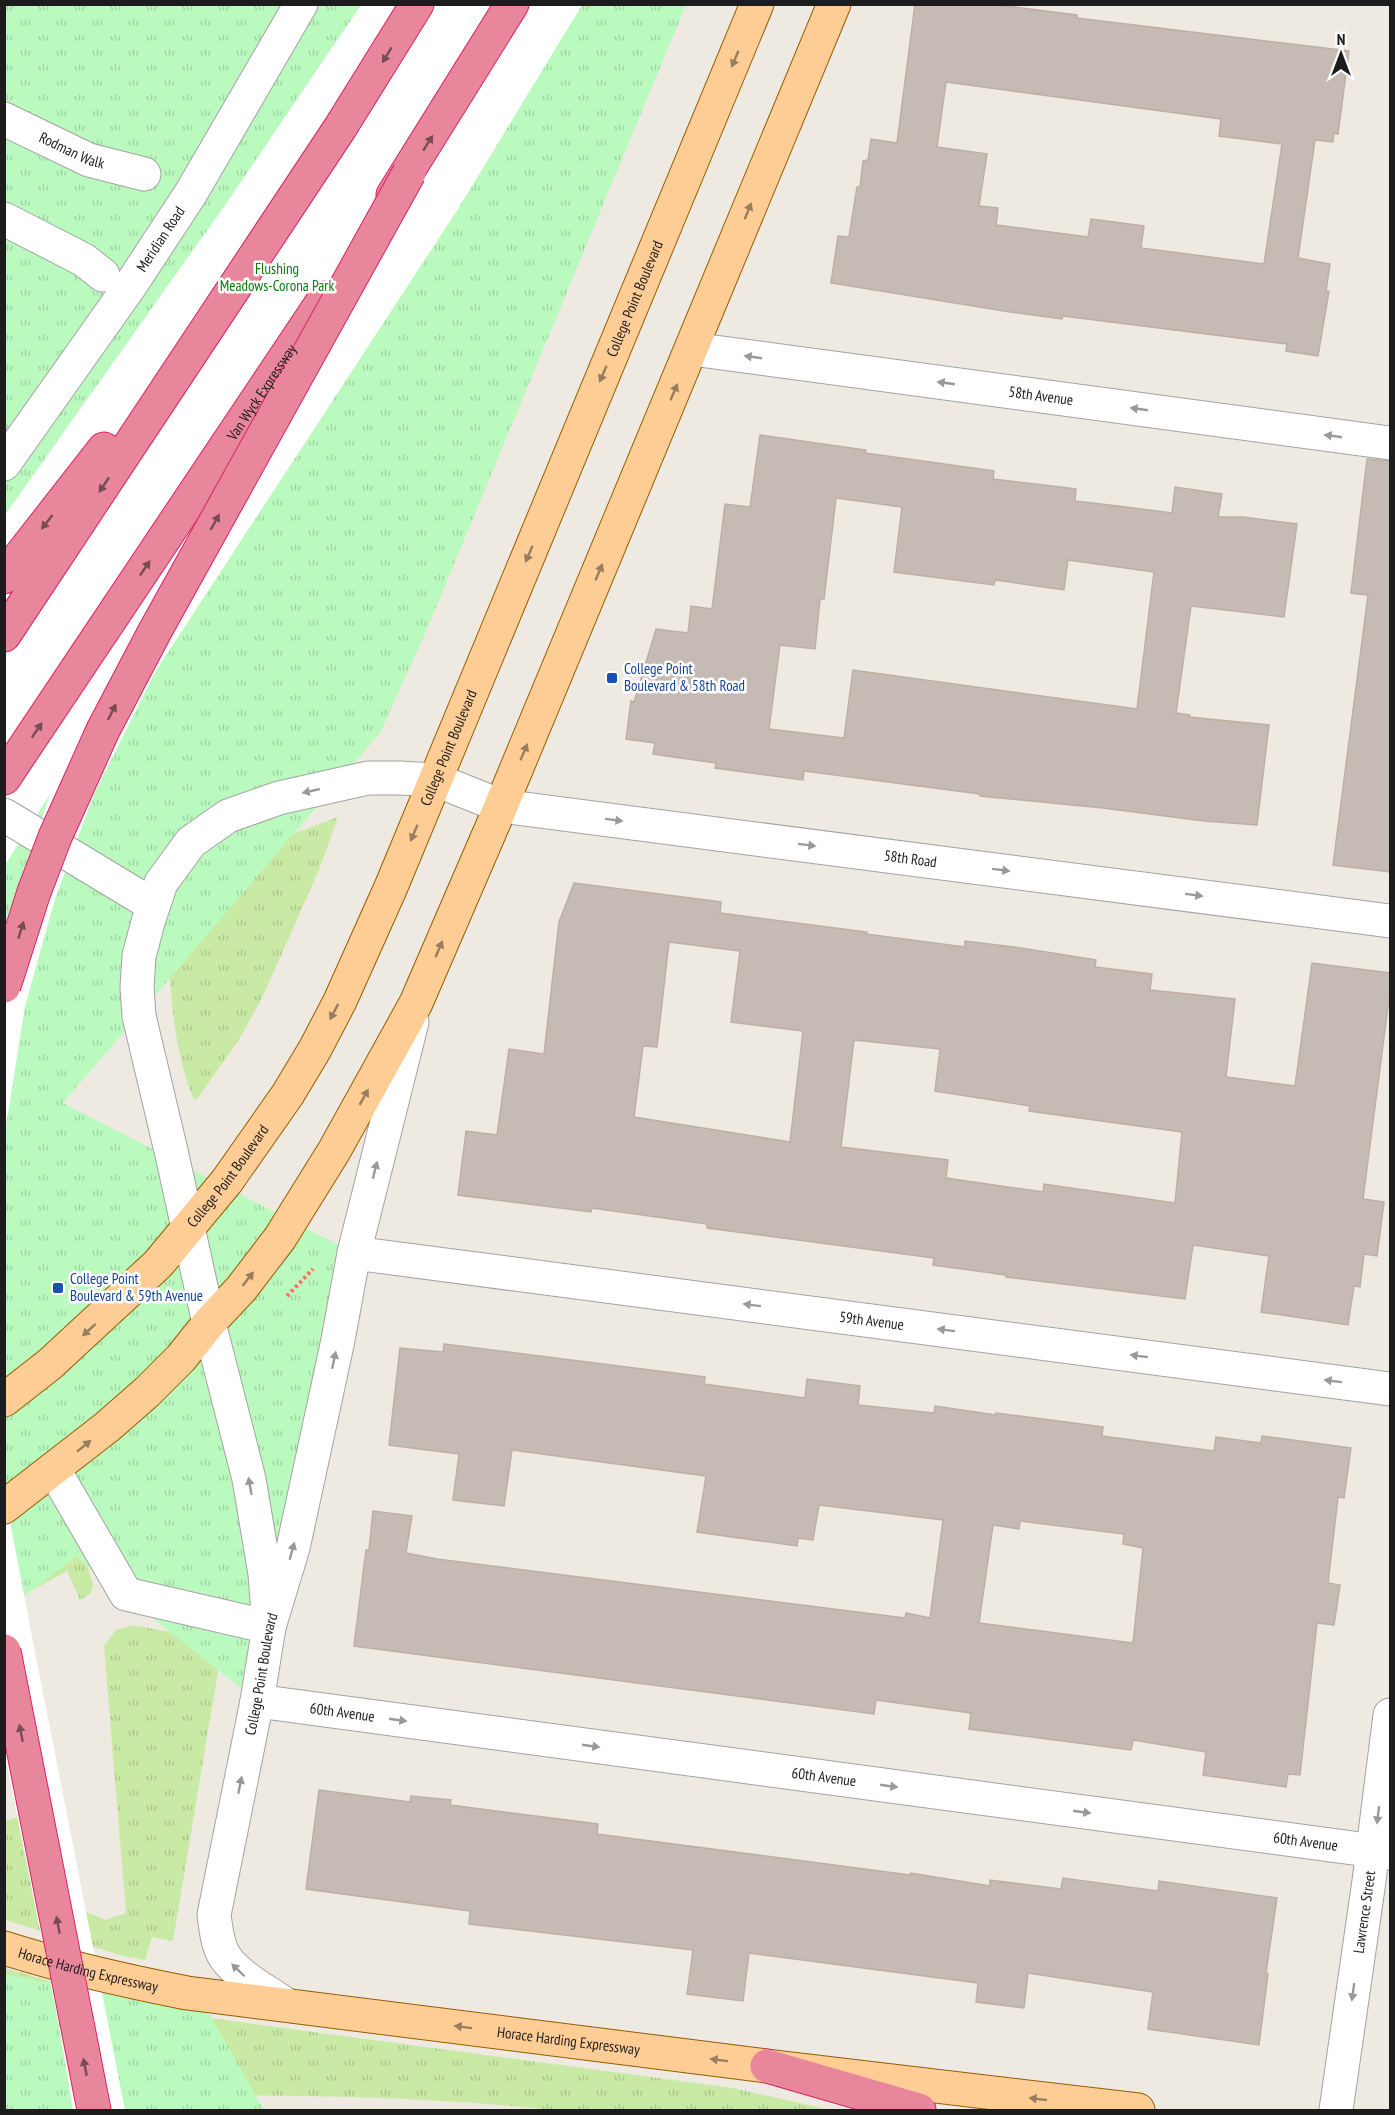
<svg xmlns="http://www.w3.org/2000/svg" width="1395" height="2115" font-family="'PT Sans Narrow',sans-serif">
  <style>
    .grass { fill: url(#grass-tufts) }
    .park { fill: url(#park-tufts) }
    .pier { fill: #fff }
    .building { fill: #c5bbb4; stroke: #bfafa3; stroke-width: 1.5; fill-rule: evenodd }
    .lines { fill: none; stroke-linecap: round; stroke-linejoin: round }
    .minor-casing { stroke: #a3a3a3; stroke-width: 35 }
    .major-casing { stroke: #935e00; stroke-width: 35 }
    .highway-casing { stroke: #da2065; stroke-width: 35 }
    .path { stroke: #fd6e63; stroke-width: 4; stroke-dasharray: 3 3; stroke-linecap: butt }
    .minor { stroke: #fff; stroke-width: 33 }
    .major { stroke: #fecd96; stroke-width: 33 }
    .highway { stroke: #e8869b; stroke-width: 33 }
    .highway-bridge-casing { stroke: #da2065; stroke-width: 35; stroke-linecap: butt }
    .highway-bridge { stroke: #e8869b; stroke-width: 33 }
    .oneway { fill: #784c55 }
    .oneway2 { fill: #987d5f }
    .oneway3 { fill: #999 }
    .transit-dot { fill: #1a4fb4; stroke: #fff; stroke-width: 2 }
    .labels { text-anchor: middle; stroke-width: 5; stroke-linejoin: round; paint-order: stroke }
    .street-label { font-size: 15px; fill: #1c1c1c; stroke: #fff }
    .park-label { font-size: 15px; fill: #097b0f; stroke: #fff }
    .transit-label { font-size: 15px; fill: #164399; stroke: #fff; text-anchor: start }
  </style>
  <defs>
    <pattern id="grass-tufts" width="24" height="20" patternUnits="userSpaceOnUse" patternTransform="scale(1.5)"><rect width="24" height="20" fill="#c9eaa5"/><path d="M3 7l-1-3M5 7V3M7 7l1-3M15 17l-1-3M17 17v-4M19 17l1-3" fill="none" stroke="#acc88d"/></pattern>
    <pattern id="park-tufts" width="24" height="20" patternUnits="userSpaceOnUse" patternTransform="scale(1.5)"><rect width="24" height="20" fill="#bbfabe"/><path d="M3 7l-1-3M5 7V3M7 7l1-3M15 17l-1-3M17 17v-4M19 17l1-3" fill="none" stroke="#a0d6a3"/></pattern>
  </defs>
  <rect width="100%" height="100%" fill="#eee9e1"/>
  <!-- grass -->
  <path class="grass" d="M338 817 319 870 262 998 240 1038 198 1098 194 1100C175 1055 171 1000 168 952L258 847Z
    M84 1554 93 1585 91 1593 80 1600 67 1571 5 1605V1565Z
    M131 1625 204 1638 221 1654 173 1941 152 1937 145 1960 123 1956 5 1920 4 1821 24 1816 39 1891 105 1920 126 1913 104 1646 115 1631Z
    M4 1968 156 2011 733 2088 830 2110H551C370 2090 187 2096 5 2097Z"/>
  <!-- park -->
  <path class="park" d="M5 5H686L425 634 380 733 63 1103 354 1253 257 1701 76 1557 5 1610Z
    M4 1974 209 2013 264 2110H5Z"/>
  <!-- pier -->
  <path class="pier" d="M361 5H582L458 209 155 672 94 794 55 899 25 1006 5 1133V925L50 794 5 865V515L230 198Z
    M4 1490 35 1652 125 2110H73L59 2025 5 1755Z"/>
  <!-- building -->
  <path class="building" d="M915 4H991L1077 15V18L1349 51 1338 134 1334 133 1333 142 1315 140 1298 258 1330 264 1326 291H1329L1318 356 1286 351 1287 344 1063 316 1062 319 1010 312 831 283 838 236 849 237 857 187H860L863 161 868 160 871 139 897 143ZM946 82 1221 119 1219 136 1282 144 1264 264 1141 248 1144 226 1091 219 1088 237 996 225 998 208 979 206 987 154 937 147Z
    M760 435 866 450 865 453 994 471 993 479 1076 489 1075 501 1118 506 1172 513 1175 487 1222 494 1218 517H1243L1297 524 1284 617 1191 606 1176 713 1190 715 1189 717 1269 725 1257 825 1204 821 1103 808 980 796V794L804 771 803 780 715 768 716 763 653 754 655 743 626 739 631 701 634 702 656 629 688 633 691 606 712 609 725 504 750 507ZM836 498 902 507 894 572 994 585 995 580 1064 590 1068 560 1154 572 1137 709 853 670 844 738 769 729 780 645 815 649 820 599H824Z
    M1367 459 1390 461V872L1333 865 1368 595 1351 593Z
    M574 883 721 902 720 913 867 932 866 934 965 947V941L1014 947 1096 960 1095 967 1152 974 1150 990 1235 999 1226 1077 1295 1086 1312 963 1390 973V991L1363 1199 1384 1202 1377 1256 1364 1254 1360 1287 1354 1286 1348 1325 1261 1312 1269 1256 1193 1245 1185 1299 1006 1277V1275L933 1265 934 1258 707 1228V1224L592 1208 591 1212 458 1195 466 1131 497 1135 509 1049 544 1054 559 922ZM669 942 740 951 731 1022 803 1031 790 1142 634 1117 643 1046 657 1047ZM854 1040 940 1049 935 1091 1030 1106 1029 1111 1182 1132 1175 1203 1044 1184 1043 1192 946 1178 948 1160 841 1147Z
    M444 1344 705 1377 704 1384 805 1398 807 1379 860 1386 858 1405 934 1413 935 1406 996 1415V1413L1103 1427 1102 1436 1214 1451 1216 1437 1261 1443 1262 1436 1351 1448 1344 1498 1338 1497 1328 1583 1340 1585 1334 1625 1317 1623 1300 1775 1288 1774 1286 1787 1203 1775 1206 1752 1133 1740 1131 1750 969 1729 971 1713 876 1700 874 1714 354 1646 366 1550H369L373 1511 412 1516 406 1553 437 1559 905 1618 906 1613 930 1618 943 1520 819 1505 813 1540 798 1538 797 1546 697 1532 706 1476 512 1450 504 1506 453 1500 459 1454 389 1445 400 1348 443 1352ZM1020 1521 1124 1534 1123 1544 1143 1548 1133 1643 979 1623 993 1525 1019 1529Z
    M319 1790 410 1802 411 1796 451 1800 450 1805 598 1824 597 1834 910 1875 911 1873 990 1886V1880L1061 1889 1063 1878 1158 1891 1159 1881 1277 1898 1266 1973 1268 1974 1259 2045 1148 2029 1153 1992 1028 1973 1024 2008 976 2002 978 1983 749 1953 743 2001 687 1994 693 1950 469 1924 470 1911 306 1889Z"/>
  <g class="lines">
    <!-- minor casing -->
    <g class="minor-casing">
      <g id="minor">
        <path id="s1" d="M4 119 89 160 144 174"/>
        <path d="M4 219 84 260 103 275"/>
        <path id="s2" d="M692 349 1390 443"/>
        <path id="s3" d="M4 464 130 286 191 193 301 4"/>
        <path d="M4 815 153 905"/>
        <path id="s4" d="M354 1253 1390 1389"/>
        <path d="M54 1470 126 1594 269 1627"/>
        <path id="s5" d="M269 1627 265 1574 249 1479 209 1323 172 1155 139 1016 137 987 139 956 148 922 161 883 191 842 228 816 279 798 368 778H399L436 780 501 806 1390 921"/>
        <path id="s6" d="M257 1701 1390 1853"/>
        <path id="s7" d="M285 2004C265 1990 239 1977 225 1957 217 1945 216 1928 214 1915L257 1701 269 1627 293 1548 338 1340 354 1253 412 1022"/>
        <path id="s8" d="M1336 2110 1369 1881 1390 1715"/>
      </g>
    </g>
    <!-- major casing -->
    <g class="major-casing">
      <g id="major">
        <path id="s9" d="M4 1400 50 1364 158 1264 227 1181 288 1094 315 1049 340 1001 391 887 757 4"/>
        <path d="M4 1507 107 1427 147 1392 181 1358 209 1323 241 1289 280 1238 334 1151 364 1097 416 1003 501 806 834 4"/>
        <path id="s10" d="M4 1948C64 1967 125 1981 187 1993L767 2066 1138 2110"/>
      </g>
    </g>
    <!-- highway casing -->
    <g class="highway-casing">
      <g id="highway">
        <path d="M393 195 512 4"/>
        <path d="M4 577 104 449"/>
        <path d="M4 635 340 128 417 4"/>
        <path id="s11" d="M4 778 325 298"/>
        <path d="M77 2023 94 2110"/>
        <path d="M767 2066 919 2110"/>
      </g>
    </g>
    <!-- path -->
    <path class="path" d="M287 1296 313 1269"/>
    <!-- minor -->
    <use href="#minor" class="minor"/>
    <!-- major -->
    <use href="#major" class="major"/>
    <!-- highway -->
    <use href="#highway" class="highway"/>
    <!-- highway-bridge casing -->
    <g class="highway-bridge-casing">
      <path id="highway-bridge" d="M4 986 34 892 55 837 103 730 155 631 409 173
        M4 1651 77 2023"/>
    </g>
    <!-- highway-bridge -->
    <use href="#highway-bridge" class="highway-bridge"/>
  </g>
  <!-- one-way arrows -->
  <defs><path id="oneway-solid" d="M-6-.8H1V-3.2L6.5 0L1 3.2V.8H-6Z" transform="scale(1.5)"/></defs>
  <g class="oneway">
    <use href="#oneway-solid" transform="translate(387 55) rotate(121)"/>
    <use href="#oneway-solid" transform="translate(428 143) rotate(-58)"/>
    <use href="#oneway-solid" transform="translate(104 485) rotate(124)"/>
    <use href="#oneway-solid" transform="translate(47 522) rotate(128)"/>
    <use href="#oneway-solid" transform="translate(215 522) rotate(-61)"/>
    <use href="#oneway-solid" transform="translate(145 568) rotate(-56)"/>
    <use href="#oneway-solid" transform="translate(112 712) rotate(-63)"/>
    <use href="#oneway-solid" transform="translate(37 730) rotate(-56)"/>
    <use href="#oneway-solid" transform="translate(21 930) rotate(-72)"/>
    <use href="#oneway-solid" transform="translate(21 1733) rotate(-101)"/>
    <use href="#oneway-solid" transform="translate(58 1925) rotate(-101)"/>
    <use href="#oneway-solid" transform="translate(85 2067) rotate(-101)"/>
  </g>
  <g class="oneway2">
    <use href="#oneway-solid" transform="translate(735 59) rotate(113)"/>
    <use href="#oneway-solid" transform="translate(748 211) rotate(-68)"/>
    <use href="#oneway-solid" transform="translate(603 374) rotate(113)"/>
    <use href="#oneway-solid" transform="translate(674 392) rotate(-67)"/>
    <use href="#oneway-solid" transform="translate(529 554) rotate(113)"/>
    <use href="#oneway-solid" transform="translate(599 572) rotate(-67)"/>
    <use href="#oneway-solid" transform="translate(524 752) rotate(-67)"/>
    <use href="#oneway-solid" transform="translate(414 833) rotate(113)"/>
    <use href="#oneway-solid" transform="translate(439 949) rotate(-67)"/>
    <use href="#oneway-solid" transform="translate(334 1012) rotate(118)"/>
    <use href="#oneway-solid" transform="translate(364 1097) rotate(-61)"/>
    <use href="#oneway-solid" transform="translate(248 1279) rotate(-52)"/>
    <use href="#oneway-solid" transform="translate(89 1330) rotate(138)"/>
    <use href="#oneway-solid" transform="translate(84 1446) rotate(-39)"/>
    <use href="#oneway-solid" transform="translate(463 2027) rotate(-173)"/>
    <use href="#oneway-solid" transform="translate(719 2060) rotate(-173)"/>
    <use href="#oneway-solid" transform="translate(1038 2099) rotate(-173)"/>
  </g>
  <g class="oneway3">
    <use href="#oneway-solid" transform="translate(753 357) rotate(-172)"/>
    <use href="#oneway-solid" transform="translate(946 383) rotate(-172)"/>
    <use href="#oneway-solid" transform="translate(1139 409) rotate(-172)"/>
    <use href="#oneway-solid" transform="translate(1333 436) rotate(-172)"/>
    <use href="#oneway-solid" transform="translate(311 791) rotate(167)"/>
    <use href="#oneway-solid" transform="translate(614 820) rotate(7)"/>
    <use href="#oneway-solid" transform="translate(807 845) rotate(7)"/>
    <use href="#oneway-solid" transform="translate(1001 870) rotate(7)"/>
    <use href="#oneway-solid" transform="translate(1194 895) rotate(7)"/>
    <use href="#oneway-solid" transform="translate(375 1170) rotate(-76)"/>
    <use href="#oneway-solid" transform="translate(752 1305) rotate(-173)"/>
    <use href="#oneway-solid" transform="translate(946 1330) rotate(-173)"/>
    <use href="#oneway-solid" transform="translate(1139 1356) rotate(-173)"/>
    <use href="#oneway-solid" transform="translate(334 1360) rotate(-78)"/>
    <use href="#oneway-solid" transform="translate(1333 1381) rotate(-173)"/>
    <use href="#oneway-solid" transform="translate(250 1486) rotate(-100)"/>
    <use href="#oneway-solid" transform="translate(292 1551) rotate(-75)"/>
    <use href="#oneway-solid" transform="translate(398 1720) rotate(8)"/>
    <use href="#oneway-solid" transform="translate(591 1746) rotate(8)"/>
    <use href="#oneway-solid" transform="translate(240 1785) rotate(-79)"/>
    <use href="#oneway-solid" transform="translate(889 1786) rotate(8)"/>
    <use href="#oneway-solid" transform="translate(1082 1812) rotate(8)"/>
    <use href="#oneway-solid" transform="translate(1378 1815) rotate(97)"/>
    <use href="#oneway-solid" transform="translate(238 1970) rotate(-136)"/>
    <use href="#oneway-solid" transform="translate(1353 1992) rotate(98)"/>
  </g>
  <!-- markers -->
  <g class="transit-dot">
    <rect x="606" y="672" width="12" height="12" rx="3"/>
    <rect x="52" y="1282" width="12" height="12" rx="3"/>
  </g>
  <g class="labels">
    <!-- street labels -->
    <g class="street-label">
      <text dy="5" stroke="none"><textPath href="#s1" startOffset="75">Rodman Walk</textPath></text>
      <text dy="5" stroke="none"><textPath href="#s3" startOffset="274">Meridian Road</textPath></text>
      <text dy="5" stroke="none"><textPath href="#s9" startOffset="1288">College Point Boulevard</textPath></text>
      <text dy="5" stroke="none"><textPath href="#s11" startOffset="464">Van Wyck Expressway</textPath></text>
      <text dy="5" stroke="none"><textPath href="#s2" startOffset="352">58th Avenue</textPath></text>
      <text dy="5" stroke="none"><textPath href="#s9" startOffset="802">College Point Boulevard</textPath></text>
      <text dy="5" stroke="none"><textPath href="#s5" startOffset="1554">58th Road</textPath></text>
      <text dy="5" stroke="none"><textPath href="#s9" startOffset="318">College Point Boulevard</textPath></text>
      <text dy="5" stroke="none"><textPath href="#s4" startOffset="522">59th Avenue</textPath></text>
      <text dy="5" stroke="none"><textPath href="#s7" startOffset="366">College Point Boulevard</textPath></text>
      <text dy="5" stroke="none"><textPath href="#s6" startOffset="86">60th Avenue</textPath></text>
      <text dy="5" stroke="none"><textPath href="#s6" startOffset="572">60th Avenue</textPath></text>
      <text dy="5" stroke="none"><textPath href="#s6" startOffset="1058">60th Avenue</textPath></text>
      <text dy="5" stroke="none"><textPath href="#s8" startOffset="200">Lawrence Street</textPath></text>
      <text dy="5" stroke="none"><textPath href="#s10" startOffset="87">Horace Harding Expressway</textPath></text>
      <text dy="5" stroke="none"><textPath href="#s10" startOffset="573">Horace Harding Expressway</textPath></text>
    </g>
    <!-- park labels -->
    <g class="park-label">
      <text x="277" y="274">Flushing<tspan x="277" dy="17">Meadows-Corona Park</tspan></text>
    </g>
    <!-- transit labels -->
    <g class="transit-label">
      <text x="624" y="674">College Point<tspan x="624" dy="17">Boulevard &amp; 58th Road</tspan></text>
      <text x="70" y="1284">College Point<tspan x="70" dy="17">Boulevard &amp; 59th Avenue</tspan></text>
    </g>
  </g>
  <!-- border -->
  <rect width="1395" height="2115" fill="none" stroke="#1c1c1c" stroke-width="12"/>
  <!-- north arrow -->
  <g transform="translate(1341 54)" stroke="#ffffff" stroke-width="4.5" paint-order="stroke">
  <path d="M0-4.5L10 22L0 15L-10 22Z" fill="#1c1c1c"/>
  <text y="-9" font-size="16" font-weight="bold" text-anchor="middle" fill="#1c1c1c">N</text>
  </g>
</svg>
